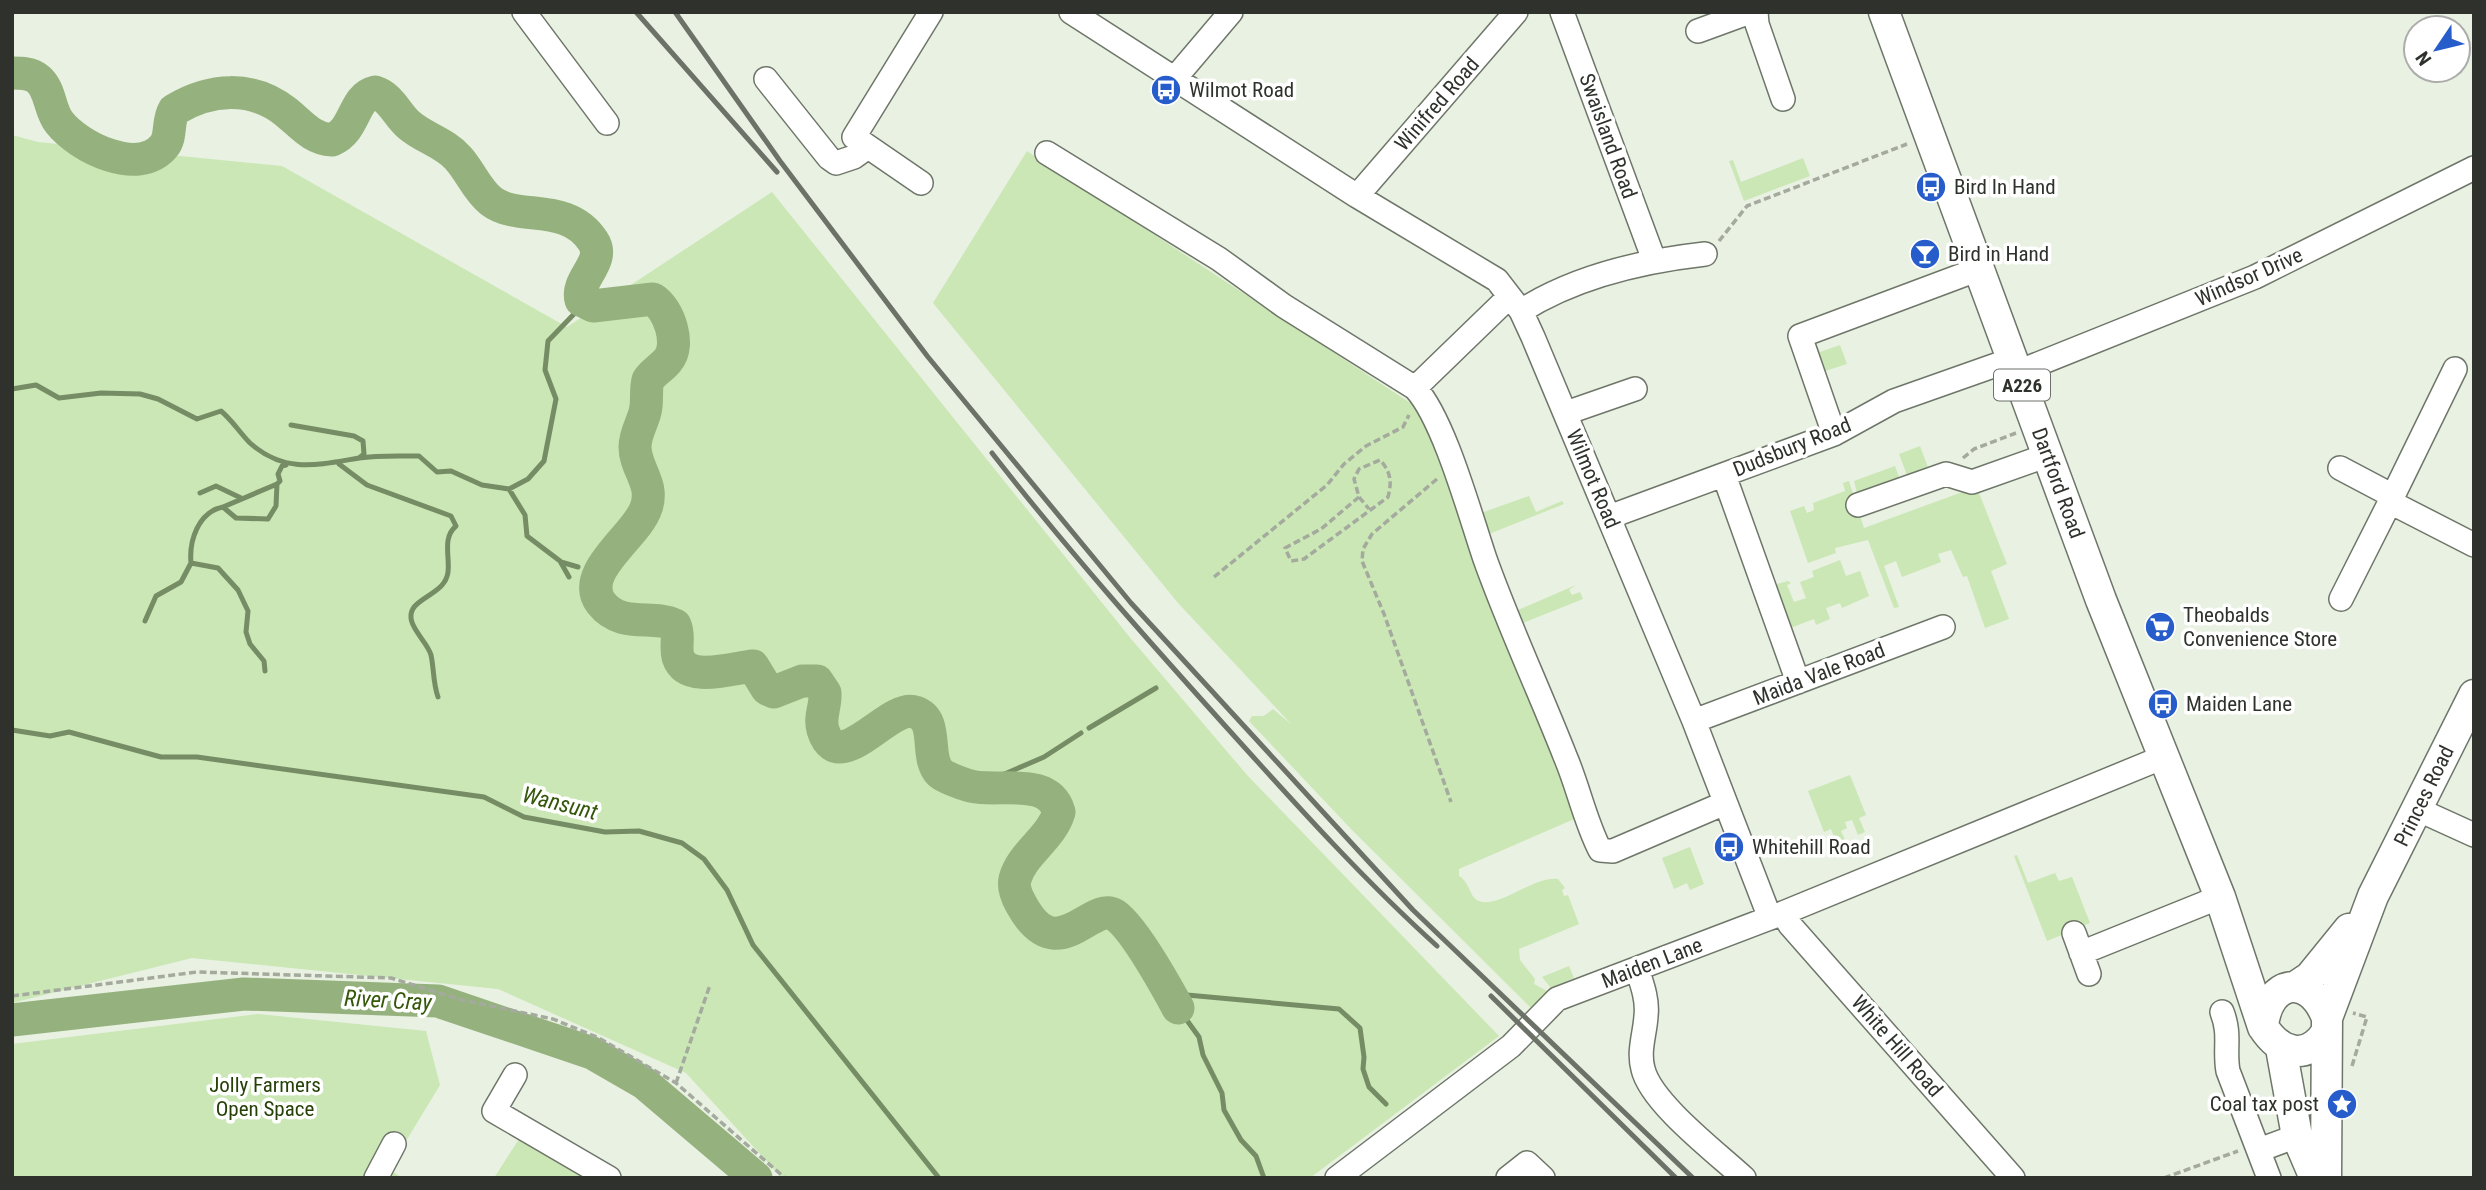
<svg xmlns="http://www.w3.org/2000/svg" width="2486" height="1190" font-family="'Roboto Condensed',sans-serif">
  <style>
    .green { fill: #cae7b5 }
    .lines { fill: none; stroke-linecap: round; stroke-linejoin: round }
    .stream { stroke: #768c65; stroke-width: 5 }
    .river { stroke: #95b27e; stroke-width: 33 }
    .minor-casing { stroke: #6e7669; stroke-width: 26 }
    .major-casing { stroke: #6e7669; stroke-width: 33 }
    .path { stroke: #a4aa9e; stroke-width: 3.5; stroke-dasharray: 7 3.5; stroke-linecap: butt }
    .minor { stroke: #fff; stroke-width: 23 }
    .major { stroke: #fff; stroke-width: 30 }
    .rail { stroke: #6d7269; stroke-width: 5 }
    .labels { text-anchor: middle; stroke-width: 7; stroke-linejoin: round; paint-order: stroke }
    .shield { fill: #fff; stroke: #6d706b; stroke-width: 2 }
    .shield-label { font-size: 19px; font-weight: bold; fill: #2f322c }
    .poi-label { font-size: 21px; fill: #2f322c; stroke: #fff; text-anchor: start }
    .street-label { font-size: 21px; fill: #2f322c; stroke: #fff }
    .park-label { font-size: 21px; fill: #264107; stroke: #fff }
    .water-label { font-size: 23px; font-style: italic; fill: #34570a; stroke: #fff }
  </style>
  <rect width="100%" height="100%" fill="#e9f1e2"/>
  <!-- green -->
  <path class="green" d="M12 135 38 142 282 166 567 327 772 192 1132 640 1247 775 1499 1036 1310 1178H782L686 1073 498 989 192 958 12 1003Z
    M1027 151 1421 410 1579 817 1459 869V876C1470 882 1469 897 1479 901 1499 909 1533 876 1558 879L1565 888 1562 890 1564 896 1568 895 1579 924 1519 949 1520 960 1535 979 1534 984 1547 991 1534 1011 1352 830 1249 721 1252 716H1264L1273 709 1292 725 1178 603 933 303Z
    M1803 158 1810 176 1744 201 1729 161 1733 160 1741 182Z
    M1814 338 1820 352 1840 345 1847 364 1819 373 1810 341Z
    M1920 446 1929 470 1908 478 1899 454Z
    M1895 466 1901 482 1858 497 1854 481Z
    M1998 479 2001 484 1979 493 2007 564 1991 571 2009 619 1985 628 1967 576 1963 577 1951 550 1938 554 1941 562 1902 577 1896 561 1884 566 1899 607 1894 608 1868 540 1835 548 1836 553 1808 563 1790 511 1804 506 1807 513 1814 510 1813 503 1845 491 1843 483 1849 481 1864 528Z
    M1529 496 1536 512 1562 501 1564 504 1489 534 1481 513Z
    M1840 560 1846 576 1860 571 1869 596 1842 608 1840 603 1826 608 1830 619 1816 625 1814 619 1785 630 1774 585 1788 581 1791 583 1787 585 1794 602 1806 598 1800 582 1814 577 1812 571Z
    M1576 585 1569 590 1572 595 1580 592 1583 599 1523 623 1518 610Z
    M1850 775 1866 815 1859 818 1865 832 1858 835 1852 820 1845 822 1847 828 1841 831 1845 840 1837 844 1831 829 1824 832 1808 791Z
    M1690 847 1704 884 1690 890 1687 883 1674 889 1662 858Z
    M2017 855 2028 883 2055 873 2059 881 2072 877 2090 923 2047 941 2014 856Z
    M1569 966 1574 978 1551 988 1542 977Z
    M258 1014 426 1031 440 1085 389 1169 402 1178H12V1044Z
    M519 1139 587 1178H494Z"/>
  <g class="lines">
    <!-- stream -->
    <path class="stream" d="M12 389 36 385 59 398 101 393 140 394 158 399 197 419 221 411C232 420 240 433 250 443 285 474 318 465 359 458 378 455 399 456 419 456L437 472 451 471 482 485 509 489 528 479 544 461 556 399 545 370 548 341 575 313
      M291 425 354 436 363 441 364 454 359 458
      M339 464 367 485 451 516 456 526C442 538 450 556 448 572 446 590 425 595 415 606 401 622 427 640 431 655 434 669 433 683 438 697
      M509 489 525 515 527 536 560 561 569 577
      M200 493 216 486 241 498
      M223 507 277 484
      M561 562 578 567
      M145 621 156 596 181 582 191 563
      M265 671 264 661 250 644 246 632 248 611 238 590 218 568 191 563C189 541 198 512 223 507L236 518 268 519 276 506 277 484 280 481 278 474 282 466 286 465
      M1089 728 1156 688
      M12 730 50 736 69 732 161 757H197L484 797 524 817 605 832 639 831 682 843 704 859 727 890 753 945 939 1178
      M983 788 993 779 1044 757 1081 733
      M1167 988 1176 994 1339 1009 1360 1028 1364 1057 1363 1069 1369 1087 1386 1104
      M1178 1008 1199 1037 1203 1055 1222 1093 1224 1110 1241 1140 1256 1156 1264 1178"/>
    <!-- river -->
    <path class="river" d="M12 73C21 73 31 73 38 79 51 90 49 109 59 122 78 147 139 177 164 146 172 136 167 122 174 110 210 88 252 85 286 112 301 124 312 139 332 140 356 130 353 97 375 92 391 97 397 115 409 125 424 138 445 143 458 158 470 171 477 190 491 201 518 222 567 201 593 241 607 262 575 279 581 300L593 306 653 299C669 309 681 345 668 360 662 368 653 372 648 380 645 391 648 401 645 412 642 424 635 434 635 447 635 469 655 484 646 508 637 536 578 572 601 603 621 629 653 614 675 625 680 636 675 645 678 657 687 684 732 668 753 666L767 689 774 692 802 681H817L825 693C826 706 819 717 823 730 838 780 889 703 915 712 940 720 924 757 940 773 946 778 956 781 964 784 991 796 1048 773 1059 812 1051 839 1022 853 1015 879 1013 887 1017 897 1021 904 1057 971 1091 900 1115 915 1134 928 1166 986 1178 1008
      M12 1020 244 994 438 1001 592 1053 644 1083 756 1178"/>
    <!-- minor casing -->
    <g class="minor-casing">
      <path id="minor" d="M524 12 607 123
        M1071 12 1357 196 1497 280 1521 311 1533 337 1694 721 1770 918
        M1562 12 1654 260
        M1756 12 1757 24 1783 99
        M1698 31 1750 12
        M1175 78 1231 12
        M766 79 829 158 836 163 854 157 868 147
        M1047 153 1219 259 1284 306 1415 388
        M921 183 854 137 931 12
        M1357 196 1516 12
        M1509 297 1415 388C1444 419 1470 515 1485 559 1509 626 1539 690 1565 756 1578 786 1585 821 1600 850L1613 851 1725 803
        M1521 311C1574 277 1643 261 1705 254
        M2455 369 2390 502 2474 545
        M2018 372 2255 277 2474 168
        M1566 413 1635 389
        M1834 434 1800 336 1979 269
        M2340 468 2393 496
        M1724 475 1798 682
        M1858 505 1946 474 1972 482 2048 455
        M1609 517 1834 434 1894 401 2013 359
        M2341 599 2390 502
        M1694 721 1943 627
        M2419 810 2474 835
        M1783 913 1790 925 2013 1178
        M2074 933 2089 974
        M2081 953 2220 897
        M1637 969C1642 984 1648 1000 1646 1016 1645 1034 1638 1051 1643 1069 1651 1103 1717 1153 1744 1178
        M2222 1012C2231 1035 2224 1049 2228 1071L2269 1178
        M515 1075 494 1111 609 1178
        M2259 1150 2297 1136
        M376 1178 394 1144
        M1337 1178 1511 1046 1557 999 1783 913 2166 756
        M1508 1178 1527 1163 1543 1178"/>
    </g>
    <!-- major casing -->
    <g class="major-casing">
      <path id="major" d="M1884 12 2101 600 2220 897 2263 1027C2280 1053 2306 1062 2326 1033
        M2295 987 2310 977 2349 929
        M2327 1018 2373 896 2474 695
        M2263 1027C2267 979 2310 972 2327 1018L2326 1178
        M2281 1048 2297 1136 2315 1178"/>
    </g>
    <!-- path -->
    <path class="path" d="M1719 241 1747 206 1907 144
      M1963 458 1974 449 2016 433
      M1437 479 1372 534 1363 549 1362 561 1384 614 1451 802
      M1359 497 1321 529 1285 548 1291 561 1304 559 1388 497C1392 482 1391 472 1380 460L1359 469 1354 479 1359 497 1369 509
      M1214 577 1327 485 1344 464 1366 446 1403 427 1409 415
      M12 996 197 972 391 978 462 1000 553 1019 599 1038 676 1083 785 1178
      M2352 1066 2367 1017 2353 1013
      M676 1083 710 985
      M2164 1178 2238 1151"/>
    <!-- minor -->
    <use href="#minor" class="minor"/>
    <!-- major -->
    <use href="#major" class="major"/>
    <!-- rail -->
    <path class="rail" d="M636 12 777 172
      M675 12 780 161 928 357 1131 603 1413 910 1693 1178
      M992 453C1069 552 1153 646 1237 739 1301 810 1366 882 1437 946
      M1491 996 1676 1178"/>
  </g>
  <!-- icons -->
  <defs>
    <g id="bus-disc" transform="scale(1.575)"><circle r="9.5" fill="#275dca" stroke="#fff"/><path d="M-5-6H5V4H4V6H2V4H-2V6H-4V4H-5ZM-3.5-4V0h7V-4ZM-3.5 1.2v1.5H-2V1.2ZM2 1.2v1.5H3.5V1.2Z" fill="#fff"/></g>
    <g id="bar-disc" transform="scale(1.575)"><circle r="9.5" fill="#275dca" stroke="#fff"/><path d="M-6-5H6L.8 .8V4.5H3.5V6h-7V4.5H-.8V.8Z" fill="#fff"/></g>
    <g id="supermarket-disc" transform="scale(1.575)"><circle r="9.5" fill="#275dca" stroke="#fff"/><path d="M-6-5.5h2.5l.6 2H6L4.5 2H-2.5L-4.4-4H-6ZM-1.5 3.2a1.3 1.3 0 1 0 .1 0ZM3 3.2a1.3 1.3 0 1 0 .1 0Z" fill="#fff"/></g>
    <g id="sight-disc" transform="scale(1.575)"><circle r="9.5" fill="#275dca" stroke="#fff"/><path d="M0-6L1.8-2.2L6-1.7L2.9 1.2L3.7 5.4L0 3.3L-3.7 5.4L-2.9 1.2L-6-1.7L-1.8-2.2Z" fill="#fff"/></g>
  </defs>
  <g fill-rule="evenodd">
    <use href="#bus-disc" x="1166" y="90"/>
    <use href="#bus-disc" x="1931" y="187"/>
    <use href="#bar-disc" x="1925" y="254"/>
    <use href="#supermarket-disc" x="2160" y="627"/>
    <use href="#bus-disc" x="2163" y="704"/>
    <use href="#bus-disc" x="1729" y="847"/>
    <use href="#sight-disc" x="2342" y="1104"/>
  </g>
  <g class="labels">
    <!-- shield labels -->
    <rect class="shield" x="1994" y="369.5" width="56" height="31" rx="5"/>
    <g class="shield-label">
      <text x="2022" y="392">A226</text>
    </g>
    <!-- poi labels -->
    <g class="poi-label">
      <text x="1189" y="97">Wilmot Road</text>
      <text x="1954" y="194">Bird In Hand</text>
      <text x="1948" y="261">Bird in Hand</text>
      <text x="2183" y="622">Theobalds<tspan x="2183" dy="24">Convenience Store</tspan></text>
      <text x="2186" y="711">Maiden Lane</text>
      <text x="1752" y="854">Whitehill Road</text>
      <text x="2319" y="1111" text-anchor="end">Coal tax post</text>
    </g>
    <!-- street labels -->
    <g class="street-label">
      <text transform="translate(1437 104) rotate(-49)" y="7">Winifred Road</text>
      <text transform="translate(1608 136) rotate(70)" y="7">Swaisland Road</text>
      <text transform="translate(2249 277) rotate(-24)" y="7">Windsor Drive</text>
      <text transform="translate(1792 447) rotate(-22)" y="7">Dudsbury Road</text>
      <text transform="translate(1593 479) rotate(67)" y="7">Wilmot Road</text>
      <text transform="translate(2058 483) rotate(70)" y="7">Dartford Road</text>
      <text transform="translate(1819 674) rotate(-21)" y="7">Maida Vale Road</text>
      <text transform="translate(2424 796) rotate(-64)" y="7">Princes Road</text>
      <text transform="translate(1652 963) rotate(-21)" y="7">Maiden Lane</text>
      <text transform="translate(1897 1046) rotate(49)" y="7">White Hill Road</text>
    </g>
    <!-- park labels -->
    <g class="park-label">
      <text x="265" y="1092">Jolly Farmers<tspan x="265" dy="24">Open Space</tspan></text>
    </g>
    <!-- water labels -->
    <g class="water-label">
      <text transform="translate(560 803) rotate(14)" y="8">Wansunt</text>
      <text transform="translate(388 1000) rotate(3)" y="8">River Cray</text>
    </g>
  </g>
  <!-- border -->
  <rect width="2486" height="1190" fill="none" stroke="#2f322c" stroke-width="28"/>
  <!-- north arrow -->
  <g transform="translate(2437 49) rotate(235)"><circle r="33" fill="#ffffff" stroke="#acadab" stroke-width="2"/>
  <path d="M0-5L12 26L0 18L-12 26Z" fill="#275dca"/>
  <text y="-10" font-size="19" font-weight="bold" text-anchor="middle" fill="#2f322c">N</text>
  </g>
</svg>
